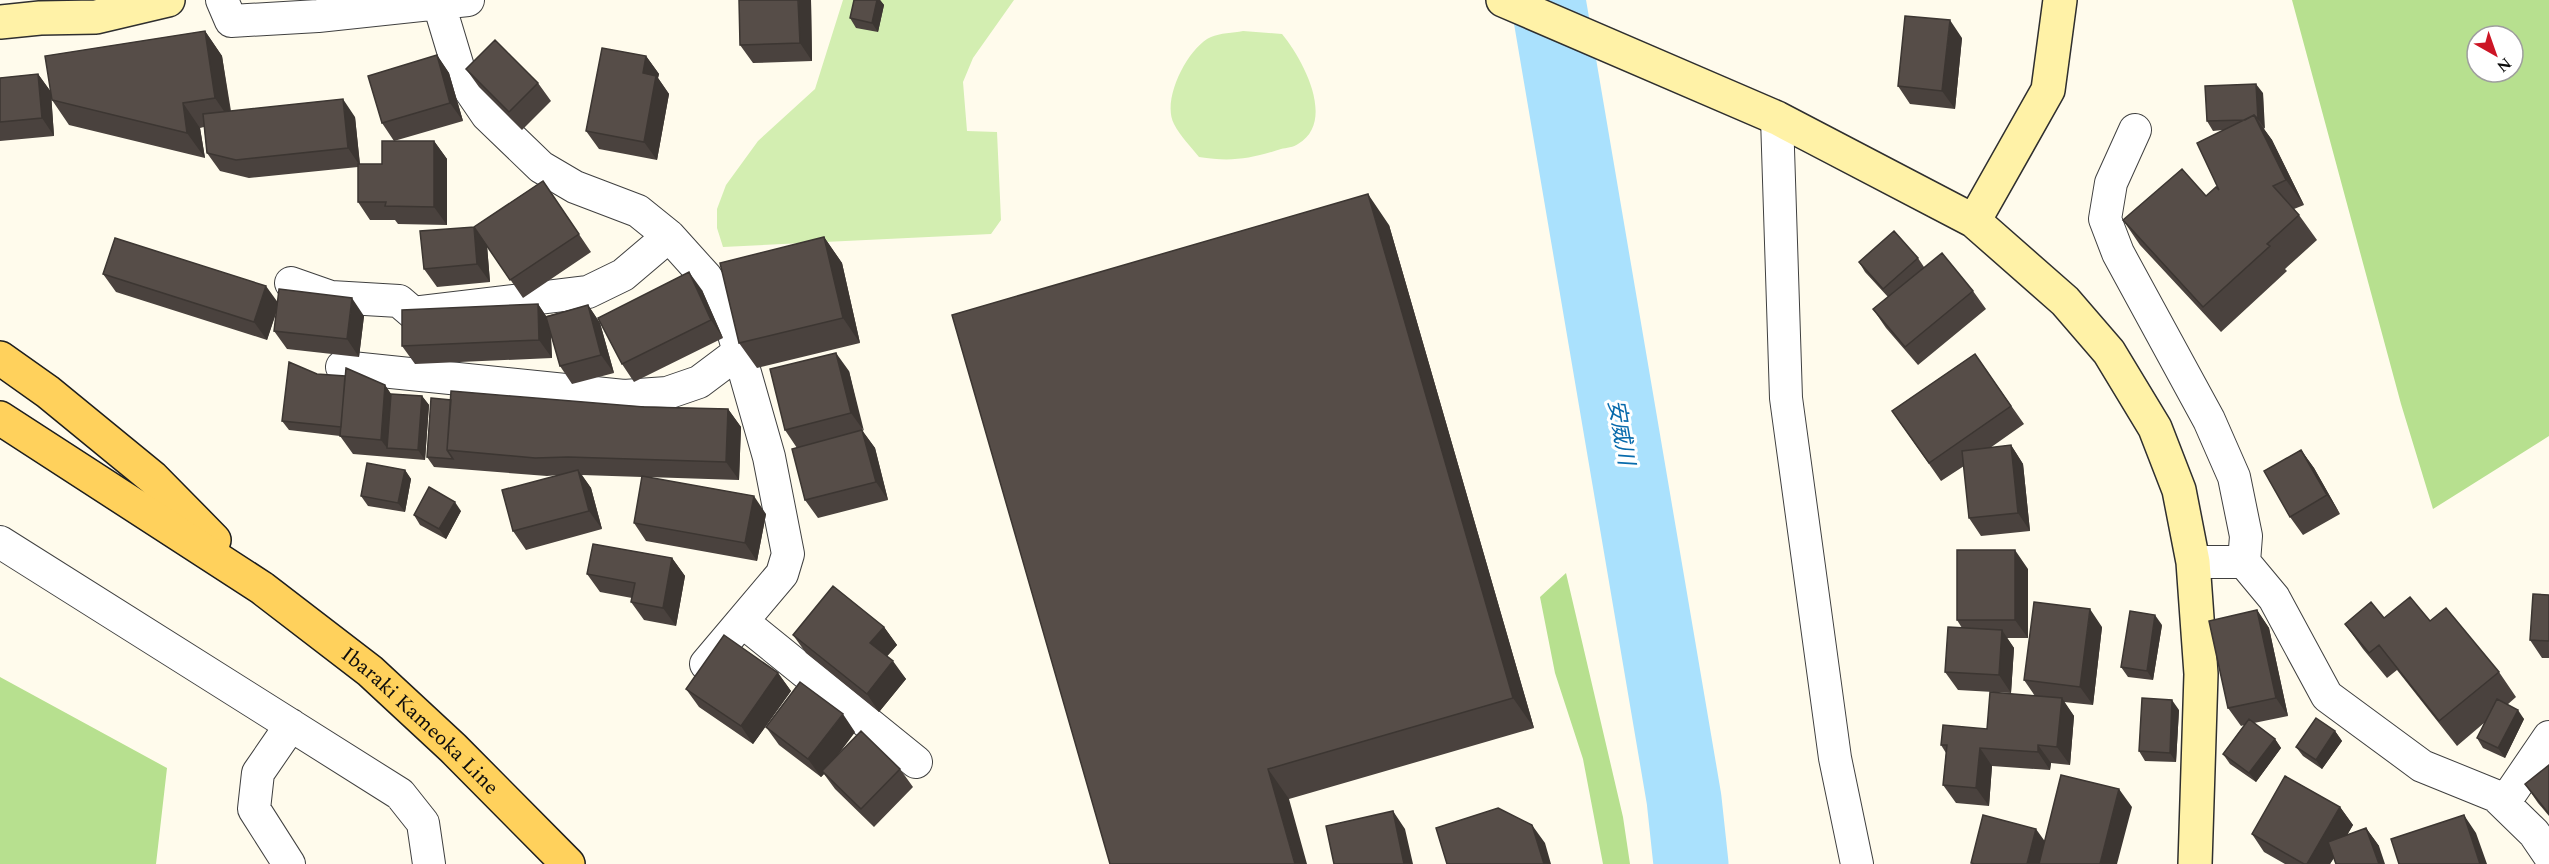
<svg xmlns="http://www.w3.org/2000/svg" width="2549" height="864" font-family="Spectral,'Noto Sans JP',serif">
  <style>
    .green { fill: #d3eeb1 }
    .forest { fill: #b7e08f; fill-rule: evenodd }
    .lines { fill: none; stroke-linecap: round; stroke-linejoin: round }
    .river { stroke: #aae1fd; stroke-width: 75 }
    .street-casing { stroke: #404040; stroke-width: 34 }
    .secondary-casing { stroke: #2f2f2f; stroke-width: 36 }
    .primary-casing { stroke: #1e1e1e; stroke-width: 36 }
    .street { stroke: #fff; stroke-width: 32 }
    .secondary { stroke: #fff2a7; stroke-width: 33 }
    .primary { stroke: #ffd15c; stroke-width: 33 }
    .wall { fill: #4a423e }
    .shaded-wall { fill: #3c3632 }
    .building { fill: #564d48; stroke: #3c3632; stroke-width: 1.5 }
    .labels { text-anchor: middle; stroke-width: 6; stroke-linejoin: round; paint-order: stroke }
    .street-label { font-size: 21px; fill: #0d0d0d; stroke: #fff }
    .water-label { font-size: 22px; font-style: italic; fill: #086bac; stroke: #fff }
  </style>
  <rect width="100%" height="100%" fill="#fffbec"/>
  <!-- green -->
  <path class="green" d="M843 0H1014L973 58 963 82 967 131 997 132 1001 220 991 234 723 247 717 228V209L726 185 758 141 815 89Z
    M1243 31 1282 34C1302 58 1337 121 1298 144 1294 147 1286 148 1281 149 1250 159 1231 162 1199 157 1191 147 1180 136 1174 124 1161 100 1188 47 1211 37 1220 33 1233 33 1243 31Z"/>
  <!-- forest -->
  <path class="forest" d="M2292 0H2549V436L2433 509 2401 404ZM2477 36H2513V72H2477Z
    M1566 573 1623 817 1630 864H1603L1583 759 1555 673 1540 597Z
    M0 677 167 768 156 864H0Z"/>
  <g class="lines">
    <!-- river -->
    <path class="river" d="M1548 0 1684 799 1691 864"/>
    <!-- street casing -->
    <g class="street-casing">
      <path id="street" d="M222 0 231 21 318 16 468 0
        M439 4 461 77 487 115 541 167 575 187 638 211 669 236 706 277 727 310 769 457 788 554 782 574 706 664
        M1777 118 1786 398 1835 758 1857 864
        M2135 130 2111 183 2105 219 2118 253 2209 420 2234 477 2246 536 2244 562 2274 598 2327 696 2422 766 2496 796 2534 833 2549 855
        M291 283 331 297 399 301 413 313 588 292 623 275 669 236
        M342 367 624 396 667 393 699 382 739 352
        M0 542 400 794 423 823 429 864
        M2193 562H2244
        M743 622 916 762
        M2504 803 2549 737
        M289 864 254 809 258 773 291 725"/>
    </g>
    <!-- secondary casing -->
    <g class="secondary-casing">
      <path id="secondary" d="M1503 0 1777 118 1974 221 2065 301 2109 352 2155 428 2179 490 2193 562 2201 674 2195 864
        M0 22 40 18 96 17 168 0
        M1974 221 2048 90 2060 0"/>
    </g>
    <!-- primary casing -->
    <g class="primary-casing">
      <g id="primary">
        <path d="M0 358 48 392 153 478 214 540"/>
        <path id="s1" d="M0 418 262 588 370 671 453 748 568 864"/>
      </g>
    </g>
    <!-- street -->
    <use href="#street" class="street"/>
    <!-- secondary -->
    <use href="#secondary" class="secondary"/>
    <!-- primary -->
    <use href="#primary" class="primary"/>
  </g>
  <!-- wall -->
  <path class="wall" d="M811 0 812 61 753 63 740 45Z
    M854 0H880L884 5 878 32 856 28 850 18Z
    M205 31 222 56 231 111 355 117 360 164H382L434 141 447 159V225L398 224 395 220H370L358 202V167L249 178 220 171 207 153 204 127 200 128 205 158 69 125 52 100 51 95 54 136 0 141V78L38 74 51 92Z
    M1962 38 1955 109 1910 104 1898 86Z
    M437 55 449 73 463 121 394 141 382 123Z
    M646 56 659 74 658 78 669 94 657 160 599 149 586 131Z
    M466 69 538 83 551 101 522 130 479 87Z
    M2263 93 2264 129 2272 140 2304 205 2294 209 2299 215 2317 240 2285 269 2287 271 2221 332 2140 245 2123 220 2206 196 2219 190 2223 130 2213 131 2207 121Z
    M543 181 591 252 523 298 487 246 490 282 437 287 424 269 474 227Z
    M1389 225 1534 728 1289 799 1110 864Z
    M824 237 842 263 860 343 757 368 739 343Z
    M1918 258 1924 267 1973 291 1986 309 1918 365 1886 328 1873 309 1888 297 1865 272 1859 262Z
    M103 274 278 303 364 316 359 357 287 349 274 331 277 310 267 340 116 292Z
    M702 290 723 338 634 382 622 364Z
    M538 304 546 316 588 305 600 323 614 373 572 384 560 366 551 335 552 358 415 364 402 346Z
    M1975 354 2024 424 1990 448 2011 445 2023 464 2030 531 1981 536 1969 518 1964 466 1941 481 1892 411Z
    M849 371 863 432 875 448 888 500 818 518 805 500 797 448 785 430Z
    M317 374 385 385 391 394 422 396 429 405 425 460 353 454 340 436 289 430 282 421Z
    M451 400 728 409 741 427 739 480 647 477 766 514 757 561 646 541 634 523 642 477 582 475 591 488 602 529 526 550 513 531 559 475 547 476 434 467 427 457Z
    M2301 450 2314 468 2340 514 2303 535 2290 517Z
    M405 470 411 479 405 512 368 506 361 496Z
    M461 511 446 539 420 525 414 515Z
    M672 558 685 576 676 626 644 620 631 602 632 598 600 592 587 574Z
    M2028 569V638H2007L2014 648 2011 693 1958 690 1945 672 1962 628 1957 620Z
    M2549 595V658H2542L2530 640Z
    M2257 610 2269 628 2288 716 2254 723 2275 739 2281 748 2256 782 2230 764 2223 754 2244 725 2241 726 2228 708Z
    M2384 618 2430 621 2499 672 2516 697 2507 705 2524 719 2505 758 2483 748 2477 738 2484 723 2457 746 2397 670 2387 678 2363 649 2345 624Z
    M2162 625 2153 680 2128 677 2121 667Z
    M884 627 897 645 887 656 906 679 879 712 806 653 793 635Z
    M2102 627 2093 705 2064 702 2074 716 2070 765 2051 763 2050 770 1992 766 1989 806 1956 803 1943 785 1946 753 1941 745 1987 729 2035 696 2024 680Z
    M778 673 791 691 753 744 699 707 686 689Z
    M2179 710 2176 762 2145 761 2139 751Z
    M766 727 855 732 837 756 900 769 913 787 874 827 835 789 824 774 821 777 779 745Z
    M2335 731 2342 741 2322 769 2303 756 2296 747Z
    M2549 765V816L2538 803 2525 784Z
    M2340 807 2353 825 2347 835 2366 828 2379 846 2334 858 2330 864H2285L2264 852 2252 834Z"/>
  <!-- shaded-wall -->
  <path class="shaded-wall" d="M798 0H811L812 61 800 43Z
    M877 0H880L884 5 878 32 872 23Z
    M1950 20 1962 38 1955 109 1942 91Z
    M205 31 222 56 232 123 215 98Z
    M437 55 449 73 463 121 450 103Z
    M646 56 659 74 658 78 669 94 657 160 644 142 643 73Z
    M38 74 51 92 54 136 42 118Z
    M2256 84 2263 93 2265 129 2258 119Z
    M343 99 355 117 360 166 348 148Z
    M183 103 200 128 205 158 187 133Z
    M2254 115 2272 140 2304 205 2286 180Z
    M434 141 447 159V225L434 207Z
    M1368 194 1389 225 1534 728 1513 698Z
    M474 227 487 245 490 282 477 264Z
    M824 237 842 263 860 343 843 318Z
    M689 272 702 290 723 338 711 320Z
    M266 286 279 304 267 340 254 322Z
    M352 298 364 316 359 357 347 339Z
    M538 304 550 322 552 358 539 340Z
    M588 305 600 323 614 373 601 355Z
    M836 353 849 371 864 431 851 413Z
    M385 385 397 403 387 448 381 440Z
    M422 396 429 405 425 460 418 450Z
    M728 409 741 427 739 480 726 462Z
    M862 430 875 448 888 500 876 482Z
    M2011 445 2023 464 2030 531 2018 513Z
    M2301 450 2314 468 2340 514 2327 495Z
    M405 470 411 479 405 512 398 503Z
    M578 470 591 488 602 529 589 511Z
    M754 496 766 514 757 561 745 543Z
    M455 502 461 511 446 539 439 529Z
    M2015 550 2028 569V638L2015 620Z
    M672 558 685 576 676 626 663 608Z
    M2090 609 2102 627 2093 705 2080 687Z
    M2257 610 2269 628 2288 716 2276 698Z
    M2155 615 2162 625 2153 680 2147 671Z
    M884 627 897 645 883 661 870 643Z
    M2002 630 2014 648 2011 693 1999 675Z
    M893 661 906 679 879 712 867 694Z
    M778 673 791 691 753 744 741 726Z
    M2062 698 2074 716 2070 765 2057 747Z
    M2172 700 2179 710 2176 762 2170 753Z
    M2518 710 2524 719 2505 758 2498 748Z
    M843 714 855 732 824 773 822 771 824 774 821 777 808 759Z
    M2335 731 2342 741 2322 769 2316 760Z
    M2275 739 2281 748 2256 782 2249 773Z
    M2038 745 2051 763 2050 770 2038 752Z
    M1980 748 1992 766 1989 806 1976 788Z
    M1268 769 1289 799 1307 864H1295Z
    M2119 789 2132 807 2117 864H2100Z
    M2340 807 2353 825 2330 864H2307Z
    M1393 811 1405 829 1413 864H1404Z
    M2464 815 2476 833 2487 864H2480Z
    M1532 825 1545 843 1551 864H1544Z
    M2366 828 2379 846 2385 864H2379Z
    M2036 829 2049 847 2044 864H2027Z"/>
  <!-- building -->
  <path class="building" d="M739 0H798L800 43 740 45Z
    M854 0H877L872 23 850 18Z
    M1905 16 1950 20 1942 91 1898 86Z
    M205 31 215 98 183 103 187 133 52 100 45 56Z
    M495 40 538 83 509 112 466 69Z
    M602 48 646 56 643 73 656 76 644 142 586 131Z
    M437 55 450 103 382 123 368 76Z
    M38 74 42 118 0 122V78Z
    M2256 84 2258 119 2254 115 2245 120 2207 121 2205 86Z
    M343 99 348 148 236 160 207 153 203 114Z
    M2254 115 2286 180 2273 186 2299 215 2267 244 2270 246 2203 307 2123 220 2182 169 2206 196 2216 187 2219 190 2197 143Z
    M382 141H434V207L385 206 386 202H358V164H382Z
    M543 181 579 234 510 280 474 227Z
    M1368 194 1513 698 1268 769 1295 864H1110L952 315Z
    M474 227 477 264 424 269 420 231Z
    M1894 231 1918 258 1883 289 1859 262Z
    M824 237 843 318 739 343 720 263Z
    M115 238 266 286 254 322 103 274Z
    M1942 253 1973 291 1905 347 1873 309Z
    M689 272 711 320 622 364 598 318Z
    M279 289 352 298 347 339 274 331Z
    M538 304 539 340 402 346V310Z
    M588 305 601 355 560 366 546 317Z
    M836 353 851 413 785 430 770 369Z
    M1975 354 2011 406 1929 463 1892 411Z
    M289 362 317 374 345 376 341 427 282 421Z
    M346 368 385 385 381 440 340 436Z
    M451 391 644 407 728 409 726 462 568 457 535 458 447 450Z
    M391 394 422 396 418 450 387 448Z
    M431 398 451 400 447 450 453 459 427 457Z
    M862 430 876 482 805 500 792 449Z
    M2011 445 2018 513 1969 518 1962 451Z
    M2301 450 2327 495 2290 517 2264 471Z
    M367 463 405 470 398 503 361 496Z
    M578 470 589 511 513 531 502 490Z
    M642 476 754 496 745 543 634 523Z
    M429 487 455 502 439 529 414 515Z
    M593 544 672 558 663 608 631 602 635 583 587 574Z
    M1957 550H2015V620H1957Z
    M833 586 884 627 870 643 893 661 867 694 793 635Z
    M2533 594 2549 595V641L2530 640Z
    M2410 597 2430 621 2446 608 2499 672 2439 721 2379 645 2369 653 2345 624 2371 602 2384 618Z
    M2034 602 2090 609 2080 687 2024 680Z
    M2257 610 2276 698 2228 708 2209 621Z
    M2130 611 2155 615 2147 671 2121 667Z
    M1948 627 2002 630 1999 675 1945 672Z
    M724 635 778 673 741 726 686 689Z
    M800 682 843 714 808 759 766 727Z
    M1990 692 2062 698 2057 747 2038 745V752L1980 748 1976 788 1943 785 1947 745H1941L1943 725 1987 729Z
    M2142 698 2172 700 2170 753 2139 751Z
    M2497 699 2518 710 2498 748 2477 738Z
    M2316 718 2335 731 2316 760 2296 747Z
    M2249 719 2275 739 2249 773 2223 754Z
    M861 731 900 769 861 809 822 771Z
    M2549 765V814L2525 784Z
    M2061 775 2119 789 2100 864H2039Z
    M2285 776 2340 807 2307 864H2304L2252 834Z
    M1498 808 1532 825 1544 864H1447L1436 828Z
    M1393 811 1404 864H1334L1326 826Z
    M1983 815 2036 829 2027 864H1975L1971 863Z
    M2464 815 2480 864H2399L2391 839Z
    M2366 828 2379 864H2336L2328 842Z"/>
  <g class="labels">
    <!-- street labels -->
    <g class="street-label">
      <text dy="7" stroke="none"><textPath href="#s1" startOffset="519">Ibaraki Kameoka Line</textPath></text>
    </g>
    <!-- water labels -->
    <g class="water-label">
      <text transform="translate(1622 432) rotate(80)" y="8">安威川</text>
    </g>
  </g>
  <!-- north arrow -->
  <g transform="translate(2495 54) rotate(140)"><circle r="28" fill="#ffffff" stroke="#9e9e9e" stroke-width="1.5"/>
  <path d="M0-4.5L10 22L0 15L-10 22Z" fill="#cc1525"/>
  <text y="-9" font-size="16" font-weight="bold" text-anchor="middle" fill="#0d0d0d">N</text>
  </g>
</svg>
